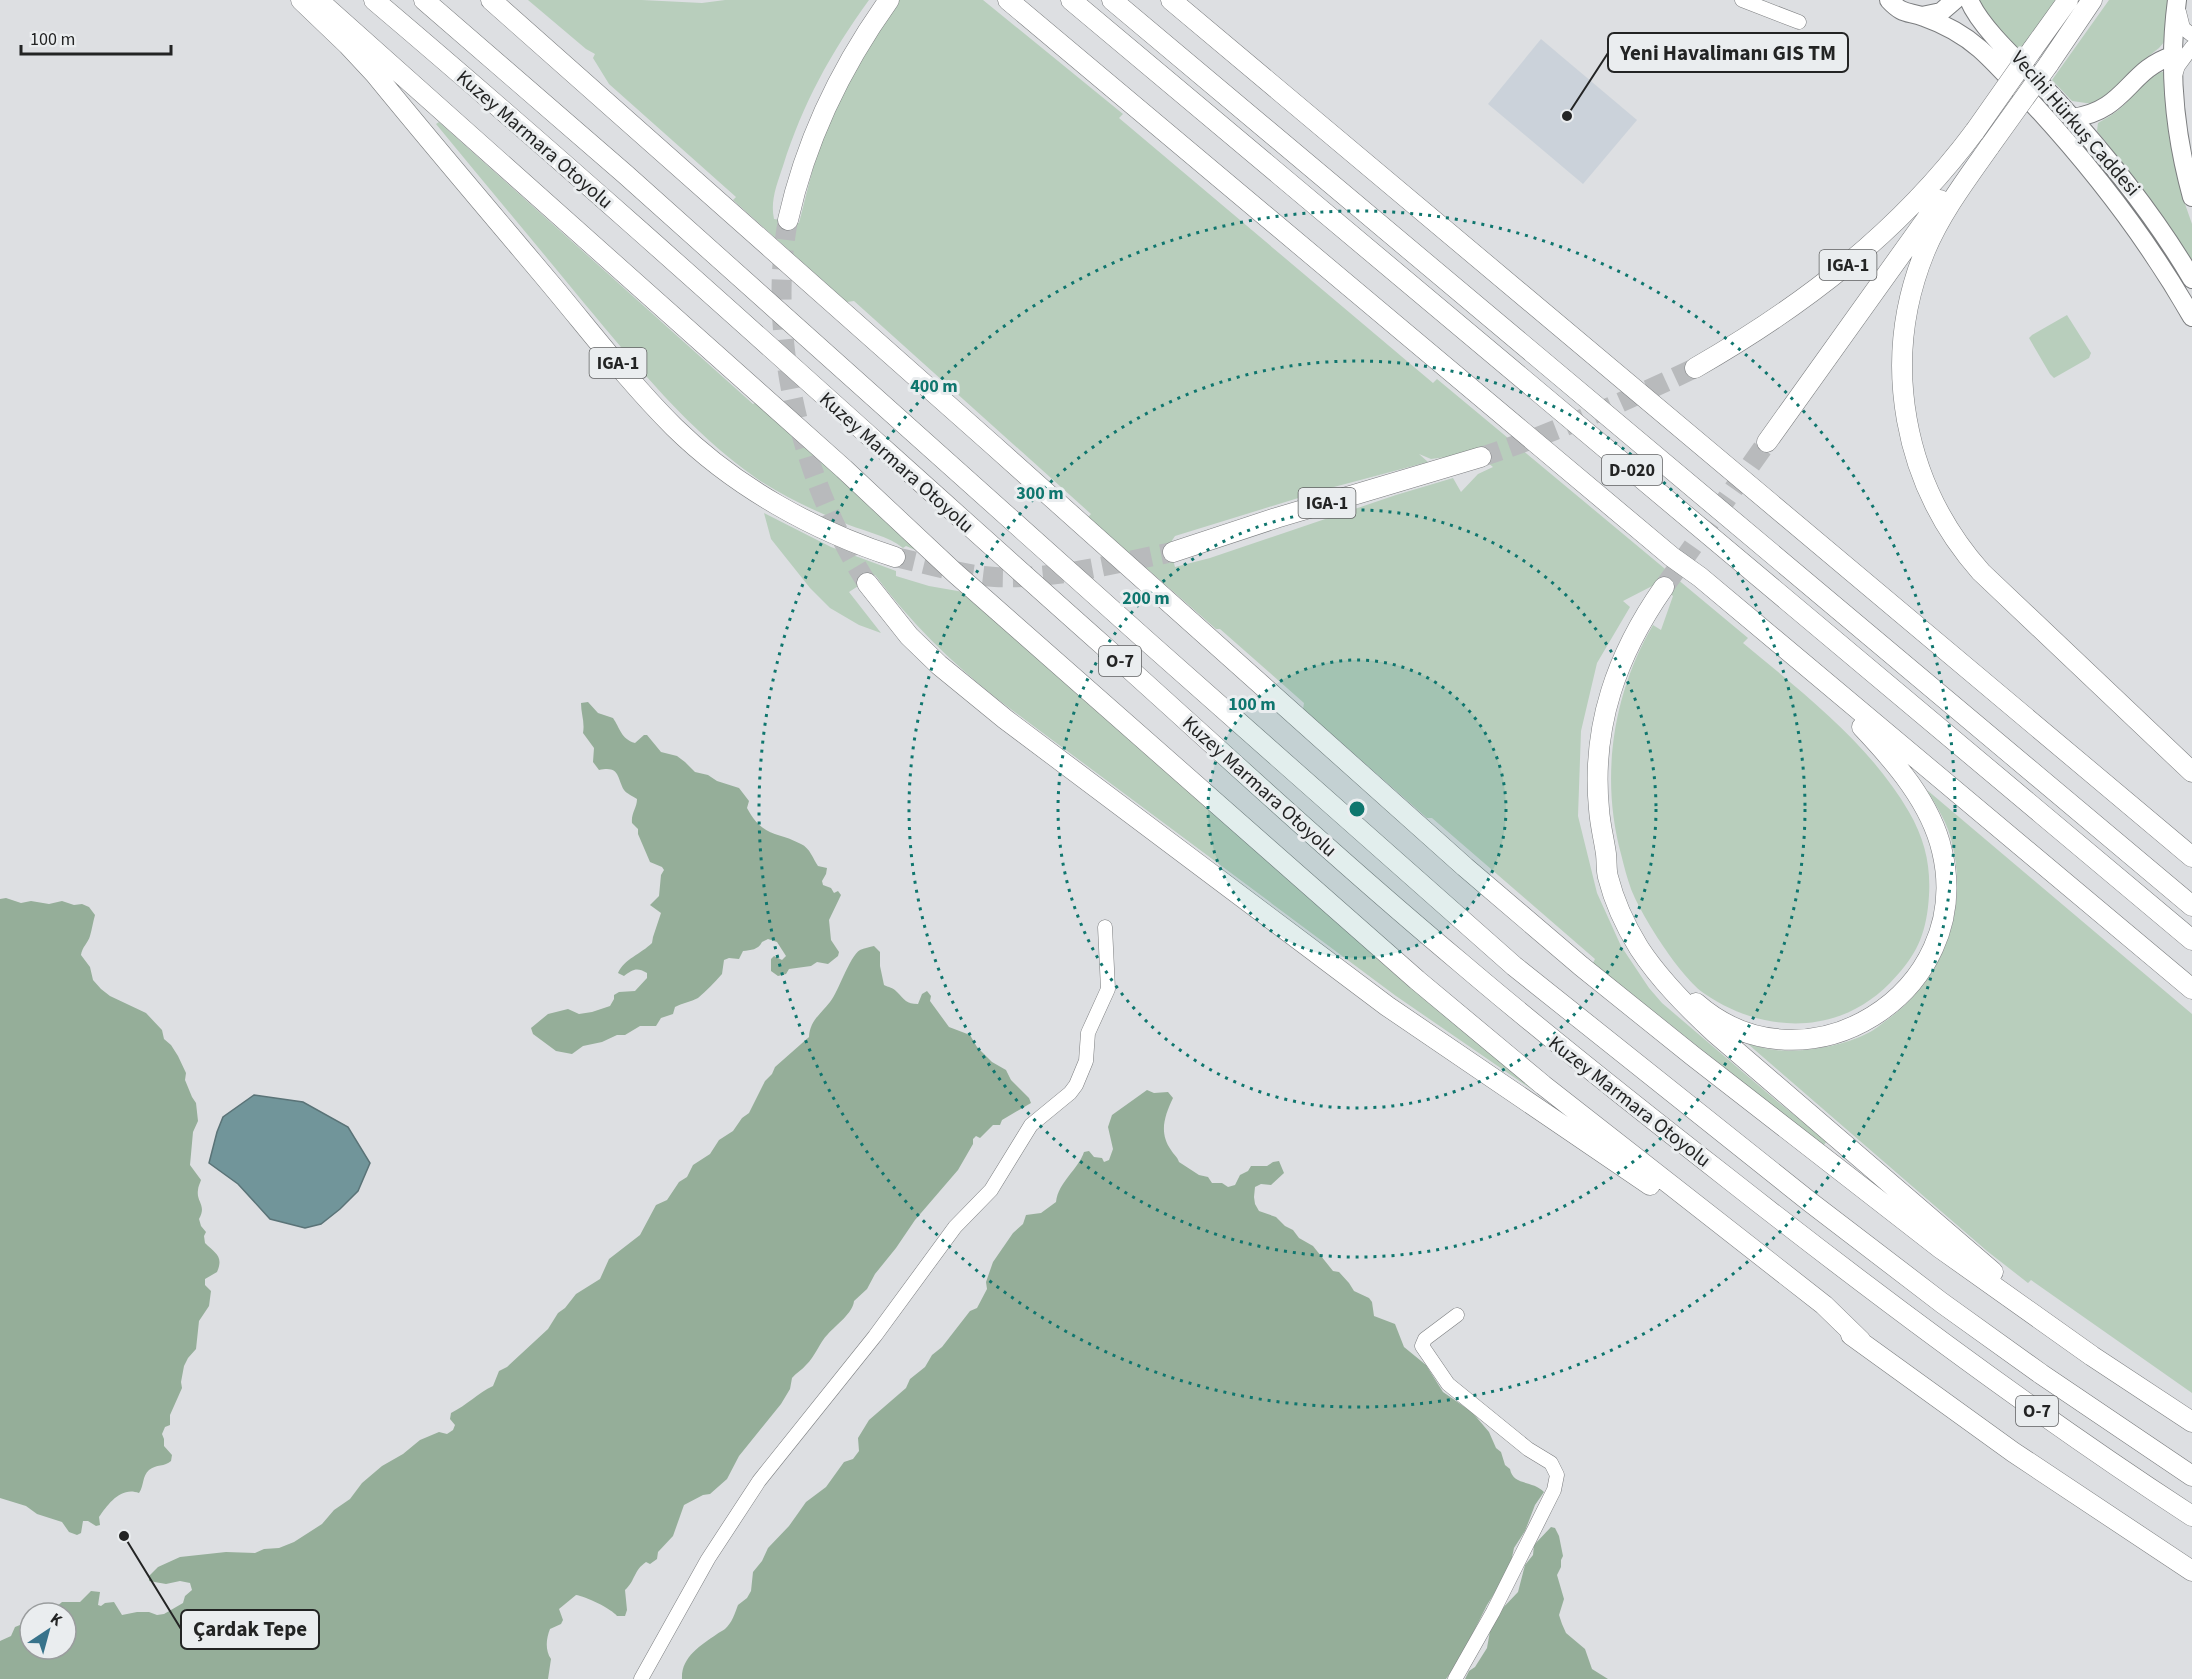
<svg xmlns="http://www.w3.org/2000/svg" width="2192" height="1679" font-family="'Source Sans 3',sans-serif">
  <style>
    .built { fill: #cbd2da }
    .green { fill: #b8cebc; fill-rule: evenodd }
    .forest { fill: #95ae99 }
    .water { fill: #71959a; stroke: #5a7377; stroke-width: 1.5 }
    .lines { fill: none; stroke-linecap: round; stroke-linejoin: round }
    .highway-tunnel { stroke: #b8babc; stroke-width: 20; stroke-dasharray: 20 10; stroke-linecap: butt }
    .minor-casing { stroke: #7b7d7f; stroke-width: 15 }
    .major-casing { stroke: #7b7d7f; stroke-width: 20 }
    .highway-casing { stroke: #7b7d7f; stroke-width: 21 }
    .minor { stroke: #fff; stroke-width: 14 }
    .major { stroke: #fff; stroke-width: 18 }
    .highway { stroke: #fff; stroke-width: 20 }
    .highway-bridge-casing { stroke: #7b7d7f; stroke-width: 21; stroke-linecap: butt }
    .highway-bridge { stroke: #fff; stroke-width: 20 }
    .ring { fill: none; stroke: #0f766e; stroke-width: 3; stroke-dasharray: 3 6 }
    .labels { text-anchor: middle; stroke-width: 6; stroke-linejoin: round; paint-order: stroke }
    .shield { fill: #eaedef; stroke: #5f6061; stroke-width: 1.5 }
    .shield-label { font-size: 18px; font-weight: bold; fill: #232424 }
    .street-label { font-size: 20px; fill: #232424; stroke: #eaedef }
    .centre { fill: #0f766e; stroke: #eaedef; stroke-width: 3 }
    .ring-label { font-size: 18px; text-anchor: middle; font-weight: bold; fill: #0f766e; stroke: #eaedef; stroke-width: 6; stroke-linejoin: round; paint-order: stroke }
    .leader { fill: none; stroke: #232424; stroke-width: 2 }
    .callout-dot { fill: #232424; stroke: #eaedef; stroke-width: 2 }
    .callout { fill: #eaedef; stroke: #232424; stroke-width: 2 }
    .callout-label { font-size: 21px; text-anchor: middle; font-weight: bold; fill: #232424 }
  </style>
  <rect width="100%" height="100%" fill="#dddfe2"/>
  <!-- built -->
  <path class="built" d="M1541 39 1637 120 1583 184 1488 104Z"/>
  <!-- green -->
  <path class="green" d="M528 0H642L702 3 725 0H869C830 54 803 103 783 166 777 184 770 201 774 219L799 223C806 196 812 169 821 143 840 92 868 46 897 0H983L1123 114 1119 118 1433 383 1437 379 1748 638 1743 643C1803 693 1869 743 1909 812 1927 843 1932 872 1928 907 1924 941 1913 959 1890 983 1838 1036 1764 1034 1705 994 1681 978 1642 917 1631 889 1627 878 1624 866 1621 854 1600 777 1613 693 1653 625L1661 630 1673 596 1658 583 1623 601 1630 607 1597 663 1581 731 1578 816 1597 893 1621 946 1649 988 1662 1003 1778 1102 1827 1141 1823 1146 1593 963 1595 959 1432 818H1427L1303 709 1304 703 1220 629H1216L1088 517 1091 514 854 301 847 302 733 200 736 197 609 84 593 58 595 54 586 49ZM1476 453 1493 467 1478 474 1461 492 1453 478 1396 495 1210 558 1175 567 1169 545 1175 536 1334 487 1428 462 1419 454 1431 459Z
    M1976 0H2056L2018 52 1985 16Z
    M2109 0H2169L2165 41 2159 48 2140 63 2109 96 2093 104 2072 101 2052 80Z
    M2164 72 2169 137 2184 201 2192 224V261L2139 184 2097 131 2098 123C2107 118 2117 112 2125 104 2136 93 2148 71 2164 72Z
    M439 122 753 404 757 402 854 489 918 551 906 546 903 548C888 536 867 532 849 525 817 512 784 497 756 478 688 430 637 366 584 303 535 243 485 184 436 124Z
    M2067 315 2091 353 2089 358 2054 378 2050 374 2029 338 2032 335Z
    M764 513 831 547 896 571V576L929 586 969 593 1553 1104 1396 996 996 698C950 661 910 622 875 575L849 592 881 633 859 625 830 608 810 588 771 539Z
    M1927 790 2192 1014V1393L2031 1280 2028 1283 1987 1251 1748 1044C1757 1046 1766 1049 1775 1050 1803 1053 1843 1046 1868 1033 1875 1030 1881 1024 1887 1020 1943 979 1969 911 1952 843 1948 824 1937 807 1927 790Z"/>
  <!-- forest -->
  <path class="forest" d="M588 702 598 713 613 718C620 728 621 739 635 743L644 735H647L661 752 677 756 685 762 695 772 708 775 717 781 739 788 749 801 747 808C763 838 777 831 801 844 810 848 813 859 818 866L827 868 826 874 822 881 823 885 831 888 834 893 838 891 841 895 829 920 831 940 839 952 838 956 828 964 817 962 811 966 789 969 786 974 778 976 771 971V959L774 956 782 960 786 956 777 942 768 939 762 942C758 950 751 950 743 951L739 959 729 958 724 960 722 974C714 983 707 990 698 998 691 1002 682 1003 675 1007L673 1014 661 1018 656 1026H640L625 1035H617L602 1042 583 1046 572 1054 556 1051 533 1034 531 1028 548 1014 568 1009 579 1014 592 1012 610 1006 614 999V995L619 992 635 991 647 978V973C637 967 633 969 624 976L618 973C624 959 641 954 652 943L653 937 661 913 650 905 659 896 661 875 664 870 662 867 650 862 638 834V829L632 823C631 813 637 808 637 799 633 796 627 794 624 790 617 778 620 765 599 770L593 762 594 748 583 733C585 722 581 714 581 703Z
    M6 898 21 903 31 901 49 904 62 901 74 905 82 904 89 907 95 915C93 922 92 929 90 936 88 943 82 947 81 955L90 967 93 980 101 989 110 996 146 1013 162 1030 164 1039 171 1045 178 1056 186 1073 185 1080 192 1097 196 1103 198 1121 193 1132 190 1165 201 1180C200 1183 198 1187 198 1190 196 1202 207 1205 199 1219L201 1226 206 1232 204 1236 205 1243C215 1253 224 1256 217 1272L205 1279V1285L211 1291 209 1306 199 1321 196 1349 188 1358 184 1366 181 1382 182 1388 170 1415V1425L165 1427 162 1434 164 1439V1446L172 1455 171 1461C165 1467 156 1464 149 1470 142 1476 144 1486 139 1493 121 1486 108 1504 99 1517L100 1525 96 1526 88 1521H83L81 1533 77 1535 69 1532 62 1522 37 1514 26 1506 0 1498V899Z
    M874 946 880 952V966L884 985C888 987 894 988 897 992 905 1000 906 1004 918 1004L922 994 927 991 931 996 930 1001 949 1027 970 1035 977 1047 992 1062 1006 1070 1011 1080 1029 1098 1031 1103 1002 1120 1000 1125H993L980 1138 976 1136 973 1139V1144L958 1170 915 1220 896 1248 875 1274 867 1289 854 1301C853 1313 836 1325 828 1334 819 1343 815 1357 806 1365 802 1370 796 1373 792 1378L790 1389 781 1404 739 1456 727 1479 710 1494 703 1495 684 1505 673 1536 658 1552 657 1559 650 1564 646 1562C633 1571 636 1580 625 1590L627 1610 625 1616H617C612 1609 585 1596 576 1595L559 1609 563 1620 561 1624 550 1629C546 1639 545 1650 551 1659L548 1679H0V1641L11 1636 15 1627 30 1621V1649H66V1613H49L62 1602H80L91 1591 100 1592 98 1605 101 1606 105 1603 114 1602 122 1615 137 1612H149L157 1615 164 1614 183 1603 185 1596 192 1590 190 1583 180 1581 166 1584 149 1581V1576L158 1567 180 1557 226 1552 255 1553 264 1549 279 1548 294 1542 322 1524 334 1510 350 1499 362 1483 382 1466 403 1454 420 1440 439 1432 447 1434 453 1430 455 1425 450 1419 451 1413C467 1405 478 1393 493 1386L499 1371 507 1367 548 1329 558 1313 565 1308 576 1294 600 1279 609 1259 640 1235 656 1205 667 1200 679 1182 687 1177 693 1165 710 1154 719 1140 733 1131 742 1118 749 1113 765 1081 772 1074 775 1067 809 1037C810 1020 821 1014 830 1002 839 991 849 957 860 950 864 948 870 947 874 946Z
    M1147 1090 1154 1093 1168 1092 1173 1098C1164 1117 1159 1133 1171 1150 1174 1155 1177 1156 1179 1162L1199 1175 1208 1177 1212 1183H1222L1228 1187 1235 1185 1240 1175 1248 1171 1251 1166H1267L1273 1162 1279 1161 1284 1173 1271 1185 1261 1184 1255 1187 1254 1197 1255 1204 1259 1211 1276 1217 1285 1226 1293 1230 1299 1238 1313 1246 1333 1271 1339 1272 1349 1283 1354 1291 1369 1298 1372 1302 1374 1316 1395 1324 1404 1347 1426 1365 1443 1392 1472 1412 1489 1432 1496 1448 1501 1452 1505 1465 1510 1469C1513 1486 1533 1480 1544 1492L1535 1505 1525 1531 1514 1548 1511 1562 1499 1586 1487 1605 1460 1659 1446 1679H682C681 1657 700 1646 717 1634 719 1632 723 1631 725 1629 732 1623 735 1613 738 1605L747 1598 751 1591 753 1572 762 1561 768 1548 789 1526 806 1502 826 1487 844 1462 853 1459 859 1451 858 1438 869 1420 906 1388 910 1379 925 1367 932 1355 942 1347 970 1311 977 1308 987 1289 986 1282 993 1262 1013 1233 1023 1224 1026 1215 1041 1213 1056 1202C1058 1182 1078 1170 1084 1152L1089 1151 1094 1157 1102 1158 1104 1162 1109 1160 1113 1149 1108 1127 1112 1115Z
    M1551 1527 1555 1528 1559 1536 1563 1556 1561 1560V1567L1557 1575 1564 1599 1559 1615 1562 1624 1566 1633 1585 1649 1592 1669 1608 1679H1465L1469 1671 1475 1667 1487 1648 1490 1631 1499 1612 1518 1592 1525 1565 1533 1555 1534 1545Z"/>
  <!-- water -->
  <path class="water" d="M254 1095 303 1102 348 1127 370 1163 358 1191 340 1209 321 1224 305 1228 270 1219 238 1184 209 1163 217 1132 223 1117Z"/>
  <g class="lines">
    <!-- highway-tunnel -->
    <path class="highway-tunnel" d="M788 220C766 338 802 482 867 583
      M1481 457C1555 433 1625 401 1695 368
      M895 557C928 564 962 575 995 577 1054 580 1116 563 1173 552
      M1664 587 1767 442"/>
    <!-- minor casing -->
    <g class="minor-casing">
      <path id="minor" d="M1742 0 1799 22
        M2179 12 2183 28 2192 35
        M2175 75 2178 66 2192 47
        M641 1679 708 1559 759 1481 875 1336 955 1227 991 1190 1031 1125 1070 1093 1076 1085 1086 1061 1088 1033 1108 989 1105 927
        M1455 1679 1493 1612 1554 1490 1557 1475 1551 1463 1528 1449 1448 1384 1422 1346 1425 1339 1457 1315"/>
    </g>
    <!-- major casing -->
    <g class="major-casing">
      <path id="major" d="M1889 0C1903 15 1907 11 1924 17 1944 24 1964 35 1980 49 1999 66 2016 86 2034 105 2094 170 2148 240 2192 317
        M1969 0C1983 33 2031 72 2056 100 2106 155 2154 214 2192 279
        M2177 0C2168 67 2174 132 2192 197
        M1922 16 1941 12 1955 0
        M2072 118C2126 111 2128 70 2172 56"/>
    </g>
    <!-- highway casing -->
    <g class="highway-casing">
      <path id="highway" d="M301 0 348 45 375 74C432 144 491 213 549 282 590 331 629 382 674 427 735 487 814 531 895 557
        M318 0 844 469 955 573 1417 980 1543 1085 1824 1305 1861 1341
        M374 0C622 210 862 431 1105 647 1223 753 1339 861 1461 963 1549 1038 1639 1109 1730 1180 1880 1298 2032 1412 2192 1516
        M424 0 625 174 1149 643 1514 966 1810 1202 1942 1303 2041 1374 2192 1476
        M491 0 993 445 1465 867 1581 966 1693 1056 1940 1248 2092 1356 2192 1422
        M1008 0 1672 557 1700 577 2192 989
        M1071 0 2192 940
        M1112 0 2192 906
        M1171 0 2192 857
        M2032 50 2068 0
        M2048 65 2092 0
        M1990 146C1966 180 1941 213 1925 251 1880 361 1903 484 1981 572L2192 772
        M788 220C806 139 841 67 889 0
        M1695 368C1803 306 1900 232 1975 131
        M1767 442 1940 200
        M1173 552 1276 518 1481 457
        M867 583 909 636 939 665 1005 719 1387 1006 1650 1185
        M1664 587C1617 654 1591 726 1599 809 1600 825 1604 839 1606 854 1607 862 1606 870 1608 877 1614 901 1626 927 1639 948 1660 980 1687 1007 1715 1033L1993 1272
        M1696 1003C1805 1099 1976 993 1942 851 1931 803 1895 762 1862 727
        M1851 1335 2013 1452 2192 1571"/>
    </g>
    <!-- minor -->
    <use href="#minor" class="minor"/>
    <!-- major -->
    <use href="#major" class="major"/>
    <!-- highway -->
    <use href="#highway" class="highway"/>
    <!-- highway-bridge casing -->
    <g class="highway-bridge-casing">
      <path id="highway-bridge" d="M1975 131 2032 50
        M1990 146 2048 65"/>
    </g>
    <!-- highway-bridge -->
    <use href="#highway-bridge" class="highway-bridge"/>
  </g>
  <!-- distance rings -->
  <circle cx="1357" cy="809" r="149" fill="#0f766e" fill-opacity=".12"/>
  <g class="ring">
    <circle cx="1357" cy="809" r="149"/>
    <circle cx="1357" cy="809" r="299"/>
    <circle cx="1357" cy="809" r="448"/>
    <circle cx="1357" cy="809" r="598"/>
  </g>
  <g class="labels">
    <!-- shield labels -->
    <g class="shield">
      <rect x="1819.5" y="250" width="57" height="30" rx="4.5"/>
      <rect x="589.5" y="348" width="57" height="30" rx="4.5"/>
      <rect x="1602" y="455" width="60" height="30" rx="4.5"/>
      <rect x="1298.5" y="488" width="57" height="30" rx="4.5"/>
      <rect x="1099" y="646" width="42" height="30" rx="4.5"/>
      <rect x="2016" y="1396" width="42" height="30" rx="4.5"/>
    </g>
    <g class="shield-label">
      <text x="1848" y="271">IGA-1</text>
      <text x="618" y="369">IGA-1</text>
      <text x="1632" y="476">D-020</text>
      <text x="1327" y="509">IGA-1</text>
      <text x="1120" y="667">O-7</text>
      <text x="2037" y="1417">O-7</text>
    </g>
    <!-- street labels -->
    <g class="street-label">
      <text transform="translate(2076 123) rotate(49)" y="7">Vecihi Hürkuş Caddesi</text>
      <text transform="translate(535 139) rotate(41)" y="7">Kuzey Marmara Otoyolu</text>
      <text transform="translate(897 462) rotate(42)" y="7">Kuzey Marmara Otoyolu</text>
      <text transform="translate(1260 786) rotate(42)" y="7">Kuzey Marmara Otoyolu</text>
      <text transform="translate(1630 1101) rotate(38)" y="7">Kuzey Marmara Otoyolu</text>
    </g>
  </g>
  <circle cx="1357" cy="809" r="9" class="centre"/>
  <g class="ring-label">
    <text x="934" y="392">400 m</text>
    <text x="1040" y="499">300 m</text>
    <text x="1146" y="604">200 m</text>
    <text x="1252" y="710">100 m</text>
  </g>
  <!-- callouts -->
  <path class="leader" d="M1567 116L1608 53M124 1536L181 1629"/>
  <g class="callout-dot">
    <circle cx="1567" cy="116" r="6"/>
    <circle cx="124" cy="1536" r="6"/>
  </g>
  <g class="callout">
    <rect x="1608" y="33" width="240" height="39" rx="6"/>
    <rect x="181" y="1610" width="138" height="39" rx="6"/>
  </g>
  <g class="callout-label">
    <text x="1728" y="60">Yeni Havalimanı GIS TM</text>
    <text x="250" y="1636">Çardak Tepe</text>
  </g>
  <!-- north arrow -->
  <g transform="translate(48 1631) rotate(36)"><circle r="28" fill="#eaedef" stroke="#9a9d9e" stroke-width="1.5"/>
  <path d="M0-4.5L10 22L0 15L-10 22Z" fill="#38738b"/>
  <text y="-9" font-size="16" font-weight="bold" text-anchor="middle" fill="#232424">K</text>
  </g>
  <!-- scale -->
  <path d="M21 45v9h150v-9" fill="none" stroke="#232424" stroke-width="3"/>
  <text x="30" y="45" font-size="18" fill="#232424" stroke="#eaedef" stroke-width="4.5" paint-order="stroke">100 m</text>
</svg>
